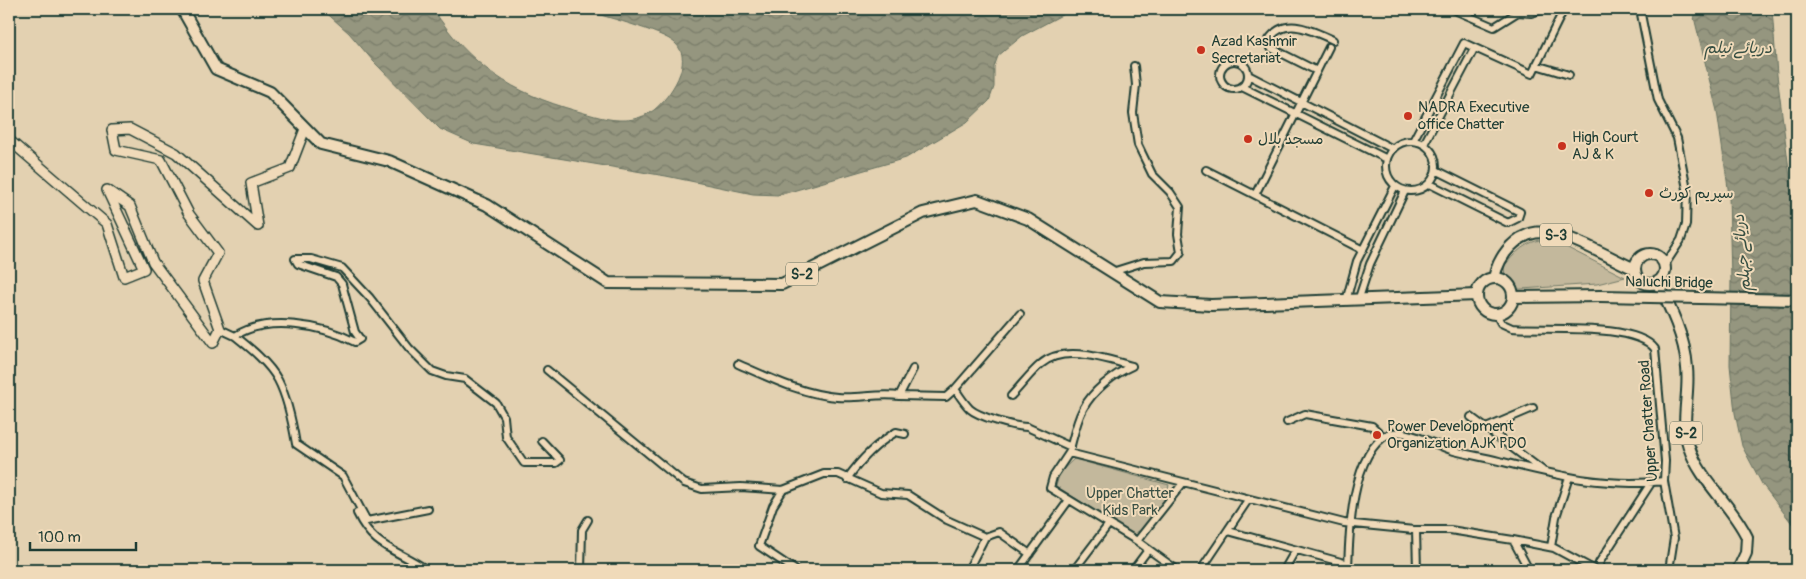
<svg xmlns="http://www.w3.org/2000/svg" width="1806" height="579" font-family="Pangolin,'Playpen Sans Arabic',sans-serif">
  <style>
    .park { fill: #c3b89c; stroke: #717a68 }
    .water { fill: url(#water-waves); stroke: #667261 }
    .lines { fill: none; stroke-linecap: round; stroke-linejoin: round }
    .minor-casing { stroke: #1f3d34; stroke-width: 10 }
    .secondary-casing { stroke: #1f3d34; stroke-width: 12 }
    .trunk-casing { stroke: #1f3d34; stroke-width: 14 }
    .minor { stroke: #f0dab9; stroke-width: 6 }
    .secondary { stroke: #f0dab9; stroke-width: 9 }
    .trunk { stroke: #f0dab9; stroke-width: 10 }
    .trunk-bridge-casing { stroke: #1f3d34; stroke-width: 14; stroke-linecap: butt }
    .trunk-bridge { stroke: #f0dab9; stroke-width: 10 }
    .poi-dot { fill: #c8321e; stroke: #f0dab9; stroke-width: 2 }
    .labels { text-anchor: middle; stroke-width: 4; stroke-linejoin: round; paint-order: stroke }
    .shield { fill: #f0dab9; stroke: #5e6c5c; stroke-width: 1 }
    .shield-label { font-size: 14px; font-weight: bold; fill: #1f3d34 }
    .poi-label { font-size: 15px; fill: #1f3d34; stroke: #f0dab9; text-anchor: start }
    .street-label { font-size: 15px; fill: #1f3d34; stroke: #f0dab9 }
    .park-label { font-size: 15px; fill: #384f44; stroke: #f0dab9 }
    .water-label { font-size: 16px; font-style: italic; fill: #374f43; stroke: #f0dab9 }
  </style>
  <defs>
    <pattern id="water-waves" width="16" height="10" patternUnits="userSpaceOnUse" patternTransform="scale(1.25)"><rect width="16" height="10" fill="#95967f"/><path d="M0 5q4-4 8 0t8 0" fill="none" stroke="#797c69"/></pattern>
  </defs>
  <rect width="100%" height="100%" fill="#e3d1b1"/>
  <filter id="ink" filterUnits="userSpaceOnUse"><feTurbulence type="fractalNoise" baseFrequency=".02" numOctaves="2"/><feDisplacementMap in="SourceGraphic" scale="10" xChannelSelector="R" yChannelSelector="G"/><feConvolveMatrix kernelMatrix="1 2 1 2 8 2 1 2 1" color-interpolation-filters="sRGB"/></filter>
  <g filter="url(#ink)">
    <!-- park -->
    <path class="park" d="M1550 239 1625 277 1597 284 1506 290 1504 266C1519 249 1527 240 1550 239Z
      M1074 459 1169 485C1165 503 1151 527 1133 534L1056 486 1060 472Z"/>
    <!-- water -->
    <path class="water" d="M322 9H433C470 66 512 93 577 111 592 115 609 121 625 120 634 120 646 116 654 110 670 97 695 61 675 43 662 31 600 15 579 9H1073L1022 36 998 56 994 67V87L989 101 967 122 906 158 779 195 753 194 666 176 474 144 440 129 374 62 349 33Z
      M1692 9H1772L1777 75 1792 193 1793 307 1797 349V530L1762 484 1742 446 1735 413 1730 365 1731 279 1729 195 1717 111Z"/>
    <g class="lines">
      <!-- minor casing -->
      <g class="minor-casing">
        <path id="minor" d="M1452 9 1494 27 1518 12 1531 13 1545 9
          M1640 9 1658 100 1677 138 1687 189 1686 225 1681 240 1664 266
          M1220 75a14 14 0 1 1 28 0a14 14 0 1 1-28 0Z
          M1536 65 1569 75
          M1317 71 1271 48 1268 41C1284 15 1311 30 1333 40
          M1248 75 1393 149
          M1242 87 1387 159
          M1386 166a25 25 0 1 1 50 0a25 25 0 1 1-50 0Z
          M1413 141 1464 43 1532 74 1564 9
          M1424 144 1474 49
          M1206 170 1363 250
          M1430 184 1508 223 1518 218 1520 212 1436 170
          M1255 195 1329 47
          M1112 272 1144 262 1174 261 1181 252 1178 234 1180 207 1170 192 1152 174 1138 145 1133 113 1136 85 1134 66
          M1346 301 1357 261 1395 186
          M1358 301 1370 264 1405 191
          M1020 314 955 389C959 395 964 403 970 409 979 417 1015 427 1027 427L1071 447
          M1496 314 1501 323 1512 328C1545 331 1635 322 1655 349L1665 461 1664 481 1674 538 1669 570
          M220 329 235 336C267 315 323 325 355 342L360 339 355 332 342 284 336 277 298 264 295 259H311L342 268 370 298 409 348 432 371 446 376 465 379 496 403 504 417 506 437 524 463H556L560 460 542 441
          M235 336C250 348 269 363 278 380 287 397 293 426 296 444L343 476 367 521 428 509
          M738 364C770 378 802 394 837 397 858 399 878 393 899 396L913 369
          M1132 366C1114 374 1092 391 1083 409 1076 422 1073 439 1069 453L1344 523 1414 530H1450L1513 540 1529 570
          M547 370 684 483 702 489 741 487 783 490 824 474H838L881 493 908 495 947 520 985 537
          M899 396 946 397 955 389
          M1011 396C1021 386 1030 373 1041 364 1064 344 1106 359 1132 366
          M1471 417 1542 470
          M1287 422 1305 414 1372 426 1384 437
          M1486 428 1533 408
          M1069 453 1053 477 1050 488 1137 541 1177 570
          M847 479C861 459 876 444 896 432L905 434
          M783 490 773 506 759 546 795 570
          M357 513C374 549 397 549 427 570
          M1416 530 1417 570
          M1228 531 1348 564
          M1513 540 1554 548 1595 570
          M1137 541 1183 483
          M1551 547 1556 517 1569 477
          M581 570 582 530 588 520
          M968 570 985 537 999 532 1030 554
          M1018 570 1069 500
          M1074 570 1109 524
          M1133 570 1148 550
          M1201 570 1248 500
          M1284 570 1295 551
          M1348 570C1349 534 1351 452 1389 434 1404 427 1439 447 1454 451 1469 455 1484 457 1499 461 1555 475 1605 488 1664 481
          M1600 570 1599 563 1651 483"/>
      </g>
      <!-- secondary casing -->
      <g class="secondary-casing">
        <path id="secondary" d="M9 140 107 224 124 277 144 269 107 190 130 206 153 262 213 343 220 329 203 281 218 253 189 214 161 160 116 150 112 130 130 129 176 153 258 226 251 183 290 168 305 129"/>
      </g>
      <!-- trunk casing -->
      <g class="trunk-casing">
        <path id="trunk" d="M182 9 216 69 270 92 321 144 389 161 487 205 608 283 782 284 923 213 977 200 1028 219 1160 302 1211 305 1477 295
          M1635 269a15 15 0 1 1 30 0a15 15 0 1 1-30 0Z
          M1477 296a18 18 0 1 1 36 0a18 18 0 1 1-36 0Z
          M1494 278C1499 255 1517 232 1543 232 1564 231 1614 260 1635 269
          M1657 282C1671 309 1685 337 1687 368 1690 394 1680 421 1689 447 1700 481 1732 505 1747 537L1746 553 1738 570
          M1513 297 1601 296"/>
      </g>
      <!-- minor -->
      <use href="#minor" class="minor"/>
      <!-- secondary -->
      <use href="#secondary" class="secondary"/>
      <!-- trunk -->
      <use href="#trunk" class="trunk"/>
      <!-- trunk-bridge casing -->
      <g class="trunk-bridge-casing">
        <path id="trunk-bridge" d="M1601 296 1797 300"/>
      </g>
      <!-- trunk-bridge -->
      <use href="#trunk-bridge" class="trunk-bridge"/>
    </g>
  </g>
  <!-- markers -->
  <g class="poi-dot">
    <circle cx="1201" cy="50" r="5"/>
    <circle cx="1408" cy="116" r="5"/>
    <circle cx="1248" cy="139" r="5"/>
    <circle cx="1562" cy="146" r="5"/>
    <circle cx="1649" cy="193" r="5"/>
    <circle cx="1377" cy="435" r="5"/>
  </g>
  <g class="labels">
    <!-- shield labels -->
    <g class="shield">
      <rect x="1540" y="223.5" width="32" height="23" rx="4"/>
      <rect x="786" y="262.5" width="32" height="23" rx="4"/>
      <rect x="1670" y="421.5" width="32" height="23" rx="4"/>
    </g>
    <g class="shield-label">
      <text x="1556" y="240">S-3</text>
      <text x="802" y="279">S-2</text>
      <text x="1686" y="438">S-2</text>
    </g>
    <!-- poi labels -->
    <g class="poi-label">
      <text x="1211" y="46">Azad Kashmir<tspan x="1211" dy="17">Secretariat</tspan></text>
      <text x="1418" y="112">NADRA Executive<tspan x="1418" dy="17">office Chatter</tspan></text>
      <text x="1572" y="142">High Court<tspan x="1572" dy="17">AJ &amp; K</tspan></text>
      <text x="1258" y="144">مسجد بلال</text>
      <text x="1659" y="198">سپریم کورٹ</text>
      <text x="1387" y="431">Power Development<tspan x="1387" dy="17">Organization AJK PDO</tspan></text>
    </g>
    <!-- street labels -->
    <g class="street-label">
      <text transform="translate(1669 282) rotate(1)" y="5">Naluchi Bridge</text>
      <text transform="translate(1648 421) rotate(-94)" y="5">Upper Chatter Road</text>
    </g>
    <!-- park labels -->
    <g class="park-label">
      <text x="1130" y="498">Upper Chatter<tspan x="1130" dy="17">Kids Park</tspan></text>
    </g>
    <!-- water labels -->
    <g class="water-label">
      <text x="1738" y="53">دریائے نیلم</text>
      <text transform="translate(1741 253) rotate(-95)" y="6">دریائے جہلم</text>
    </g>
  </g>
  <!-- margin -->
  <rect width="1806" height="579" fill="none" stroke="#f0dab9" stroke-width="30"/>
  <rect x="15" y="15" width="1776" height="549" fill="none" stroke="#1f3d34" stroke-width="2" filter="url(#ink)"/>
  <!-- scale -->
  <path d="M30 542v8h106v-8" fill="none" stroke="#1f3d34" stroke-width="2.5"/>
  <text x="38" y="542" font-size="15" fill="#1f3d34" stroke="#f0dab9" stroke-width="4" paint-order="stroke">100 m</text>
</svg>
